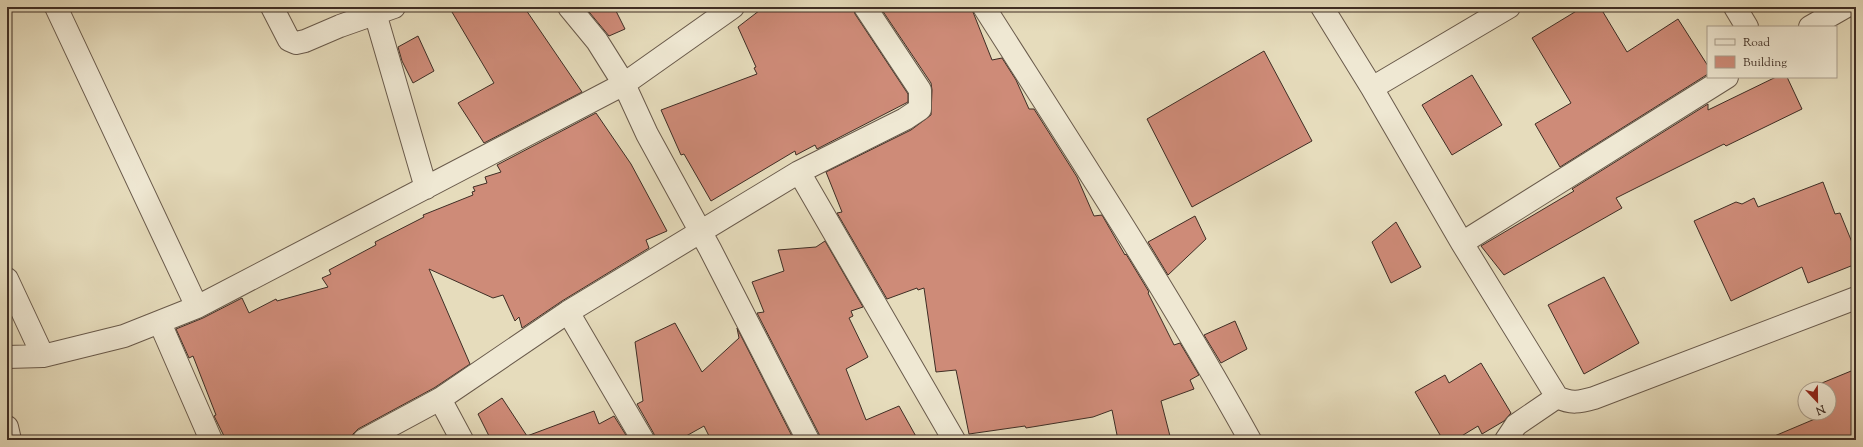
<svg xmlns="http://www.w3.org/2000/svg" width="1863" height="447" font-family="'Sorts Mill Goudy',serif">
  <style>
    .building { fill: #ce8b78; stroke: #3f2e25 }
    .lines { fill: none; stroke-linecap: round; stroke-linejoin: round }
    .minor-casing { stroke: #695a4b; stroke-width: 24 }
    .minor { stroke: #efe8d3; stroke-width: 22 }
  </style>
  <rect width="100%" height="100%" fill="#e6dcbc"/>
  <filter id="stains"><feTurbulence type="fractalNoise" baseFrequency=".005" numOctaves="4"/><feColorMatrix values="0 0 0 0 .2 0 0 0 0 .09 0 0 0 0 .02 0 0 0 .5 -.17"/></filter>
  <radialGradient id="worn" r=".72"><stop offset=".6" stop-color="#630" stop-opacity="0"/><stop offset="1" stop-color="#630" stop-opacity=".3"/></radialGradient>
  <!-- building -->
  <path class="building" d="M449 7H524L582 92 484 143 458 103 494 83Z
    M585 7H614L625 29 609 36Z
    M764 7H853L855 14 908 94V102L817 149 815 145 796 155 795 151 711 201 684 154 681 155 661 110 757 74 754 68 756 67 738 27Z
    M880 7H971L992 60 1002 58 1016 80 1029 109H1034L1077 177 1094 216 1102 215 1125 255 1126 254 1149 292 1148 293 1174 345 1180 343 1199 375 1190 380 1194 389 1161 401 1171 440H1118L1112 410 1093 417 1026 428 1025 426 969 434 956 370 936 372 924 288 918 290 917 288 887 299 837 213 842 212 826 172 911 130 931 115 932 90 931 83Z
    M1583 7H1600L1627 52 1678 19 1708 66V74L1560 167 1535 124 1571 103 1532 38Z
    M418 36 434 71 413 83 402 61 398 47Z
    M1264 51 1312 141 1192 207 1147 119Z
    M1472 75 1502 125 1452 155 1422 105Z
    M1776 77H1787L1802 109 1726 146 1724 144 1616 198 1622 208 1504 275 1481 246 1574 191 1572 189 1708 104V110Z
    M596 113 631 164 667 231 646 240 649 248 562 301 522 328 519 317 515 321 503 295 493 298 429 269 470 364 434 388 358 429 353 434 352 440H226L214 416 216 415 193 356 189 358 176 329 203 318 242 298 249 313 276 299 277 301 328 287 322 278 331 274 329 270 376 245 375 242 424 217 423 215 473 195 472 192 475 191 473 187 487 183 485 177 501 172 497 165Z
    M1823 182 1835 214 1840 213 1856 252V264L1808 283 1802 267 1731 301 1694 221 1736 202 1742 204 1754 198 1758 207Z
    M1195 216 1206 239 1168 275 1148 242Z
    M1396 222 1421 267 1391 283 1372 242Z
    M825 241 863 307 851 311 853 316 849 318 868 357 846 369 866 420 899 406 918 440H820L819 434 757 313 764 312 752 282 784 271 778 250 816 247Z
    M1604 277 1639 343 1584 374 1548 305Z
    M1235 321 1247 349 1221 363 1204 335Z
    M675 323 702 372 739 338 737 328 794 440H711L704 426 679 440H655L654 434 637 404 643 401 635 342Z
    M1481 363 1511 413 1504 421 1482 434 1478 426 1455 440H1443L1415 392 1445 375 1449 383Z
    M1856 369V440H1765L1829 413V389H1818L1817 385Z
    M502 398 527 436 594 411 599 424 614 416 629 440H491L478 414Z"/>
  <g class="lines">
    <!-- minor casing -->
    <g class="minor-casing">
      <path id="minor" d="M56 7 197 307
        M272 7 289 40 296 43 305 41 340 26 394 7
        M569 7 597 41 624 84 647 134 710 249 808 440
        M984 7C1075 150 1168 292 1250 440
        M1322 7 1372 88 1462 243
        M1735 7 1747 27
        M375 13 426 188
        M1810 27 1845 7
        M1727 77 1462 243 1557 397C1571 404 1580 402 1594 398L1856 298
        M1372 88 1509 7
        M799 172 954 440
        M7 279 43 356
        M568 312 643 440
        M160 323 211 440
        M7 357 43 356 124 336 197 307 624 84 733 7
        M440 399 462 440
        M7 427 10 440
        M364 440 440 399 568 312 799 172 905 119 920 109V90L865 7
        M1506 440 1516 425 1557 397"/>
    </g>
    <!-- minor -->
    <use href="#minor" class="minor"/>
  </g>
  <!-- margin -->
  <rect width="1863" height="447" fill="none" stroke="#e6dcbc" stroke-width="24"/>
  <rect x="8" y="8" width="1847" height="431" fill="none" stroke="#3f2e25" stroke-width="2"/>
  <rect x="12" y="12" width="1839" height="423" fill="none" stroke="#3f2e25"/>
  <!-- legend -->
  <rect x="1707" y="26" width="130" height="52" fill="#efe8d3" stroke="#a99e8d"/>
  <rect x="1715" y="39" width="20" height="6" fill="#efe8d3" stroke="#a99e8d"/>
  <text x="1743" y="46" font-size="12" fill="#3f2e25">Road</text>
  <rect x="1715" y="56" width="20" height="12" fill="#ce8b78" stroke="#a99e8d"/>
  <text x="1743" y="66" font-size="12" fill="#3f2e25">Building</text>
  <!-- north arrow -->
  <g transform="translate(1817 401) rotate(158)"><circle r="19" fill="#efe8d3" stroke="#a99e8d"/>
  <path d="M0-3L7 15L0 10L-7 15Z" fill="#8f2418"/>
  <text y="-6" font-size="11" font-weight="bold" text-anchor="middle" fill="#3f2e25">N</text>
  </g>
  <rect width="100%" height="100%" filter="url(#stains)"/>
  <rect width="100%" height="100%" fill="url(#worn)"/>
</svg>
